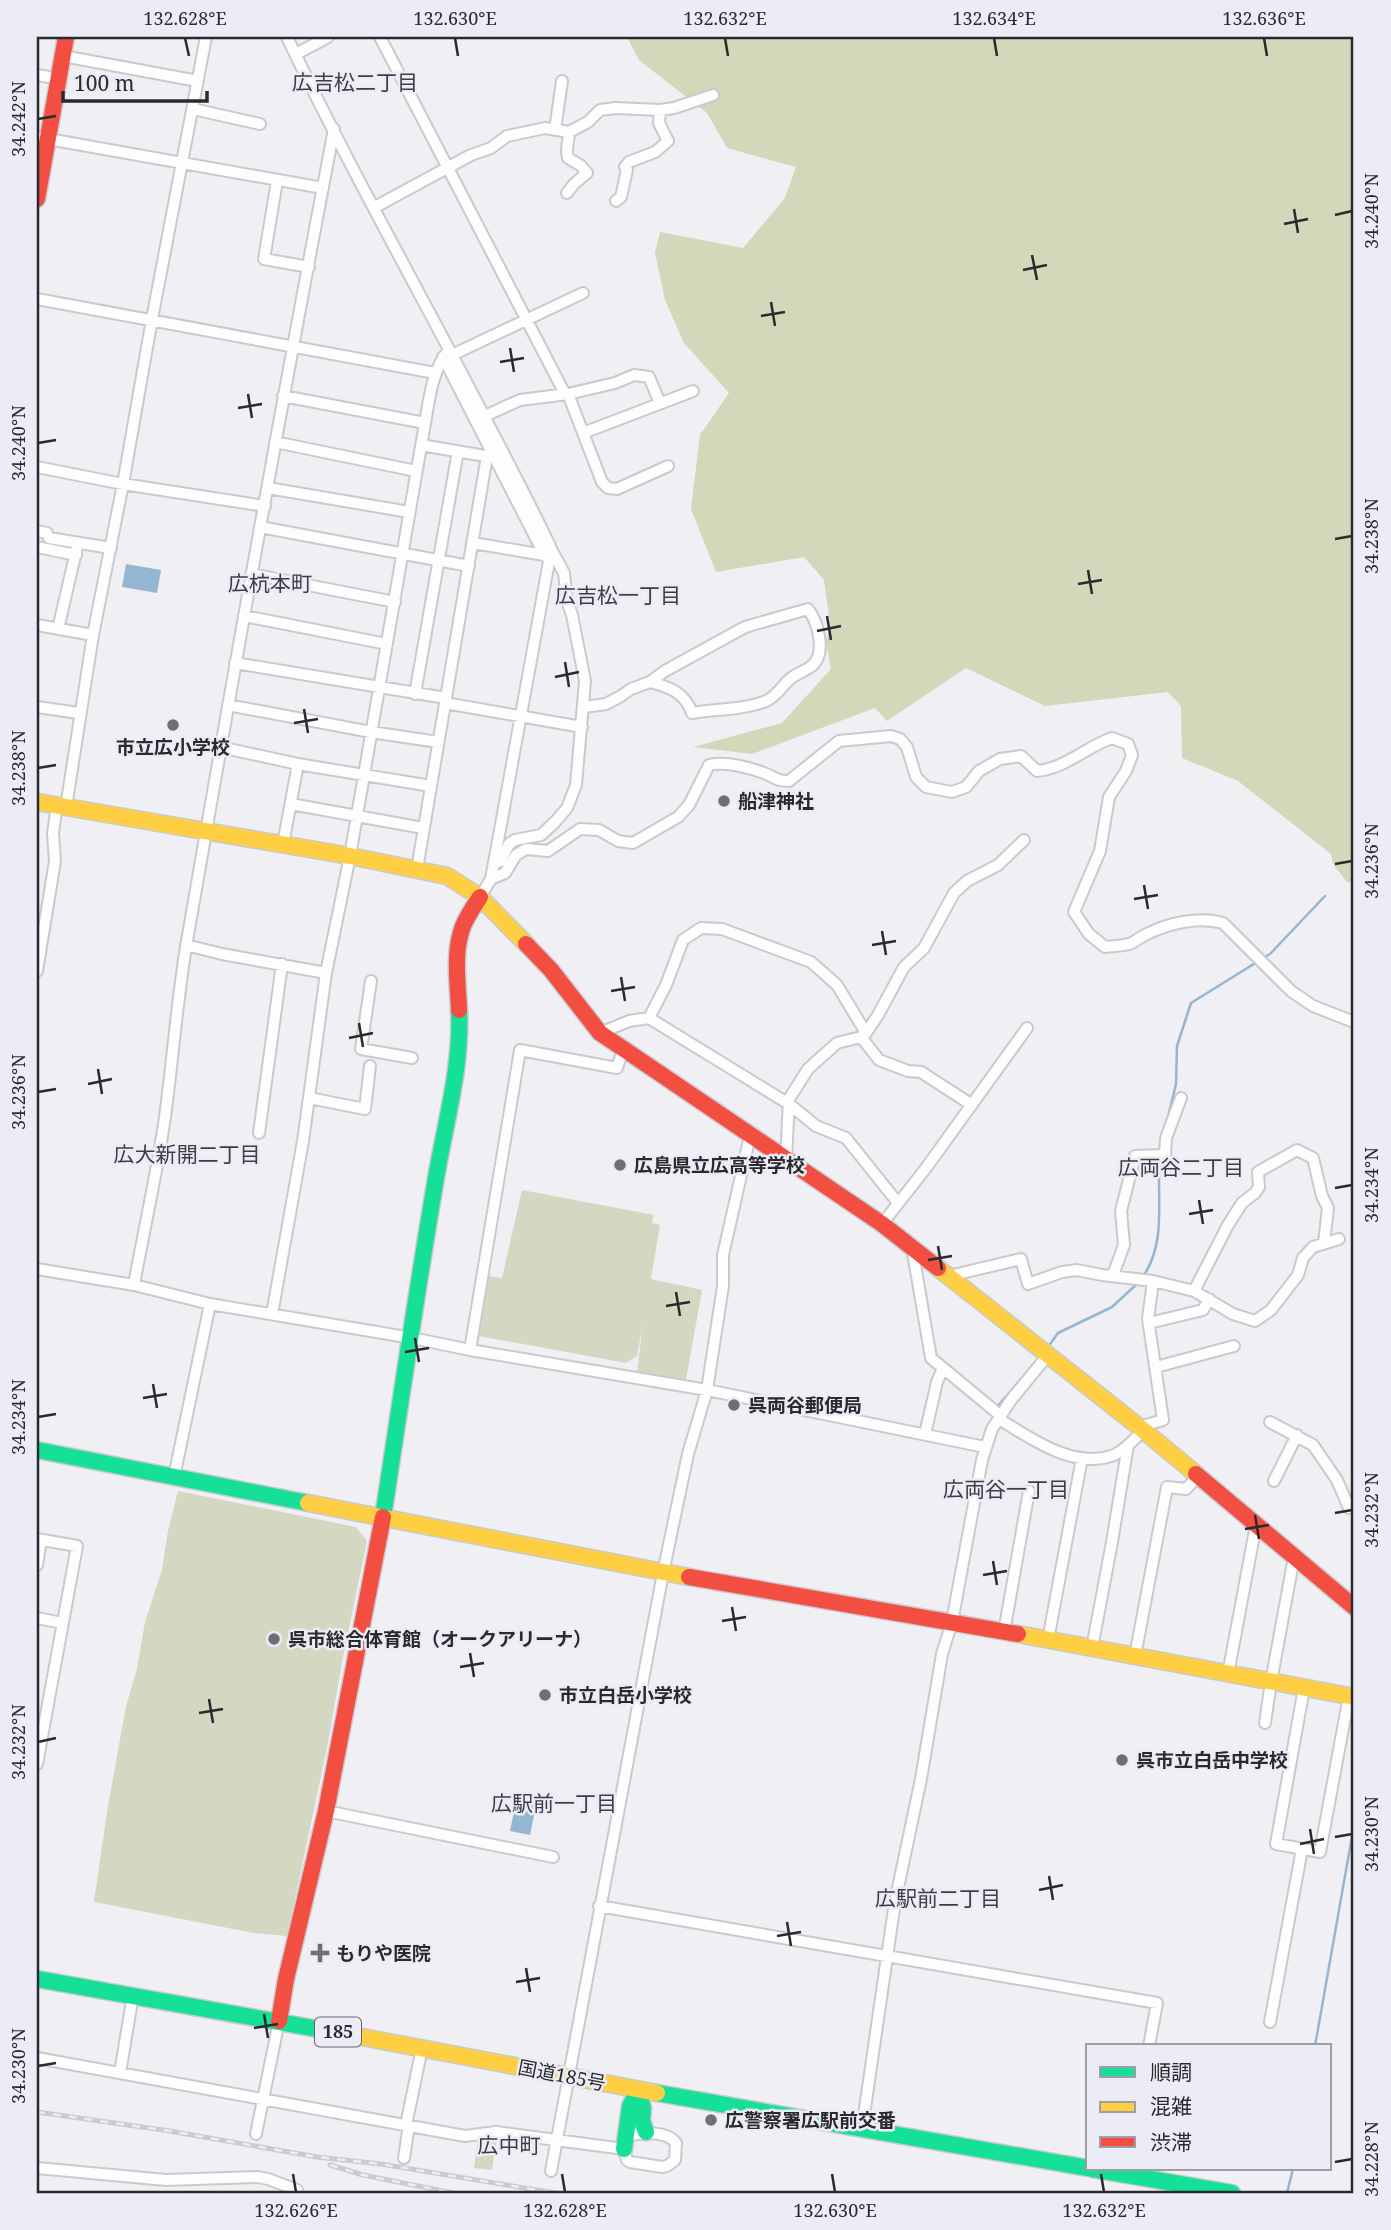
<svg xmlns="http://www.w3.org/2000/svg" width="1391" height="2230" font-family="'Noto Serif','Noto Sans JP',serif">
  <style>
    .green { fill: #d4d7c1 }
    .forest { fill: #d3d8ba }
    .water { fill: #94b6d2 }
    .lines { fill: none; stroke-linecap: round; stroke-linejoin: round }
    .stream { stroke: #94b6d2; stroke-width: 2.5 }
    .street-casing { stroke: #cacace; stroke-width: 14 }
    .fast-casing { stroke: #cacace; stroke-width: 19 }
    .slow-casing { stroke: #cacace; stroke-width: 19 }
    .jam-casing { stroke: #cacace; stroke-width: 19 }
    .street { stroke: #fdfdfd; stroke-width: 10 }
    .fast { stroke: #16e098; stroke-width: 16 }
    .slow { stroke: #ffcf43; stroke-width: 16 }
    .jam { stroke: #f24e42; stroke-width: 16 }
    .rail-casing { stroke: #cbcbcc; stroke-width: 5 }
    .rail { stroke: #ececf7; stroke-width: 2.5; stroke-dasharray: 8; stroke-linecap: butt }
    .ticks { fill: none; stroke: #2a2a2e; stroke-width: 2.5 }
    .poi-dot { fill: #6f6f73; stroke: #ececf7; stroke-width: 2.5 }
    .labels { text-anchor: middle; stroke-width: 5; stroke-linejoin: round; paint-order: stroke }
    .shield { fill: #ececf7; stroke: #64646a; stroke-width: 2 }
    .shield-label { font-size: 18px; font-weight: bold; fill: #2a2a2e }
    .poi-label { font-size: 19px; font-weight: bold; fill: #2a2a2e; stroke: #ececf7; text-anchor: start }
    .street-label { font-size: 19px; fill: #2a2a2e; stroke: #ececf7 }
    .neighbourhood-label { font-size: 21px; fill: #3d3d45; stroke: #ececf7 }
    .neatline { fill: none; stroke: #2a2a2e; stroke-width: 2.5 }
    .ticks-label { font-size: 18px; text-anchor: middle; fill: #2a2a2e }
  </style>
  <rect width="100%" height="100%" fill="#efeff4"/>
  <!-- green -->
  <path class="green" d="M522 1190 654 1215 652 1223 660 1225 651 1279 702 1290 686 1380 637 1372 643 1324 637 1356 626 1363 479 1336 487 1276 502 1278Z
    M178 1491 356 1527 367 1541 343 1657 327 1748 287 1936 254 1933 94 1902 107 1812 126 1706 137 1669 145 1622 162 1570 168 1531Z
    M497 2136 492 2170 474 2168 478 2138Z"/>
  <!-- forest -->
  <path class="forest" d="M627 37H1354V882H1347L1333 864 1331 854 1238 781 1182 758 1181 706 1168 692 1045 706 966 668 887 721 875 708 752 754 693 747 782 723 831 669 826 643 830 623 824 580 804 557 716 572 691 509 700 435 729 393 684 343 665 300 655 253 660 232 743 248 785 198 796 167 727 148 707 113 639 60Z"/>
  <!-- water -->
  <path class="water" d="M126 564 161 570 157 593 122 587Z
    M517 1797 537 1801 530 1835 510 1831Z"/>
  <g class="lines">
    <!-- stream -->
    <path class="stream" d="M1263 958 1270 954 1325 896
      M1166 1125 1176 1084 1177 1046 1191 1003 1257 962
      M1144 1275C1167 1240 1156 1198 1160 1159
      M1048 1347 1058 1333 1112 1307 1138 1283
      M996 1408 1028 1371
      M1315 2046 1354 1825
      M1287 2193 1293 2169"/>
    <!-- street casing -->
    <g class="street-casing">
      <path id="street" d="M287 37C369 209 467 374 550 546V556L491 879 480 897
        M380 37 565 394
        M296 54 328 37
        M63 56 198 81
        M37 75 49 77
        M193 109 260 124
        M555 130 562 81
        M37 137 323 188
        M277 181 264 259 309 267
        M567 193 574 184 587 173 580 165 568 158C565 149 569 141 569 132
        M616 201 621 197 627 170 625 167 629 162 655 152 668 141 659 123 660 110
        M375 207 471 155 491 148 507 136 545 128 569 132 588 122 600 110 616 108 660 110 674 108 713 95
        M37 299 435 373
        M452 355 583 293
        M443 357 545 556
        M568 394 602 482 608 488 617 489 668 466
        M283 396 425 423
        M485 416 520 400 568 394 615 383 634 375 649 377 660 403
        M583 433 693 391
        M275 442 416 471
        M421 445 491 457
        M37 467 123 484 265 506
        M268 488 409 512
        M260 527 469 566
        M37 531 47 533 49 538 111 548
        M473 543 550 556
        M37 547 76 555
        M251 574 395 602
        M244 616 387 644
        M37 625 93 635
        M58 629 78 543
        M235 663 446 698
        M415 694 458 451
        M445 703 582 727
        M228 705 371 732 438 742
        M37 707 79 713
        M584 707 606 704 621 696 631 689 650 682 665 671 745 627 808 609C818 622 826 652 813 665 806 671 797 673 790 679 783 685 776 697 766 701 743 710 716 709 692 713 685 693 670 687 650 682
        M220 747 298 764 431 786
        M291 804 423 828
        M66 807 93 635 123 484 152 319 206 37
        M283 844 298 764
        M494 863 501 861 509 844 515 840 541 835 555 822 567 808 576 785 585 681 572 615 567 601 564 573 551 549
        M417 869 487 456
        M491 879 505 873 516 855 526 849 548 851 580 829 599 830 618 841 633 843 678 817 689 805 709 765C726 761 747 767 764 773 775 777 775 781 789 781L839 741 891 736 900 739 907 747 916 777 926 787 952 792 966 787 979 771 1000 759 1021 756 1037 771C1064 769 1086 747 1112 738L1128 744 1132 755 1126 771 1109 797 1100 851 1074 912 1089 934 1105 947C1113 946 1124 946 1132 943 1137 940 1142 936 1147 934 1169 923 1199 916 1223 923L1291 991 1313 1006 1354 1022
        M186 945 222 954 326 973
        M37 971 55 861 53 833 57 805
        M371 981 361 1049 412 1058
        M649 1018 789 1104 816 1126 846 1138 898 1203
        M600 1033 629 1021 649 1018 666 985 683 940 701 928 722 929 811 962 837 985 866 1033
        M861 1037 879 1060 908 1071 921 1072 972 1105
        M309 1098 365 1109 370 1066
        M259 1133 282 964
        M786 1160 789 1099 808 1069 837 1043 861 1037 866 1033 878 1015 904 967 924 948 954 893 967 881 998 865 1024 840
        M882 1224 926 1168 1027 1028
        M912 1247 931 1358 1001 1416
        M37 1269 134 1285 210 1304 412 1338 470 1350 707 1390 985 1447
        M1113 1275 1124 1245 1121 1211 1135 1156 1165 1155 1166 1138 1181 1098
        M949 1276 1021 1259 1028 1284 1062 1272 1077 1270 1102 1275 1153 1281 1194 1291 1233 1314 1255 1321 1271 1310 1298 1275 1303 1258 1313 1247 1339 1239
        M134 1285C144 1229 157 1173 165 1117 173 1058 177 999 187 941 234 670 282 400 334 129
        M1194 1291 1228 1225 1242 1203 1255 1193 1259 1187 1258 1172 1297 1150 1313 1158 1322 1196 1328 1208 1324 1243
        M272 1314 303 1141 326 973 350 856 424 429C429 402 431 371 449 350
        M1149 1323 1203 1310 1209 1299
        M470 1350 520 1050 617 1068 623 1050
        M1156 1367 1234 1346
        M999 1419C1032 1439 1074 1470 1114 1455 1125 1450 1135 1439 1143 1430
        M1270 1422 1313 1445 1337 1480 1349 1508
        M1139 1427 1163 1420 1148 1319 1153 1281
        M925 1434 937 1382 943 1368
        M174 1477 210 1304
        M1274 1481 1297 1435
        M37 1539 77 1546 37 1764
        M37 1565 41 1540
        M37 1618 62 1623
        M1004 1632 1029 1491
        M1048 1640 1082 1458
        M1092 1648 1112 1542 1128 1445
        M1135 1656 1167 1487 1186 1489 1198 1476
        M1228 1674 1256 1525
        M1304 1688 1276 1844 1320 1852 1349 1696
        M1265 1723 1271 1682 1294 1557
        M326 1811 553 1857
        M599 1906 1157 2003 1149 2046
        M1270 2022 1302 1849
        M37 2058 465 2136 496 2132 624 2149 627 2160 630 2162 662 2167 667 2166 675 2160 676 2143C666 2130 641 2133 626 2136
        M120 2073 133 1995
        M406 2125 422 2048
        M862 2129 895 1902 921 1779 942 1654 952 1622 982 1460 992 1429 1011 1400 1048 1355
        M256 2134 279 2021
        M404 2158 409 2125
        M37 2168 166 2180 258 2177 268 2179 297 2190
        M551 2171 663 1573 688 1454 707 1390 723 1286V1255L750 1136"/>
    </g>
    <!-- fast casing -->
    <g class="fast-casing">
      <path id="fast" d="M37 1450 308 1503
        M383 1517C400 1406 416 1295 435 1184 444 1127 462 1069 459 1010
        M37 1979 346 2034
        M638 2090 643 2108 642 2121 646 2132
        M657 2093 1088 2168
        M624 2149 630 2106 638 2090
        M1092 2169 1232 2193"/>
    </g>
    <!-- slow casing -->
    <g class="slow-casing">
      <path id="slow" d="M37 802 350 856 447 876 480 897 526 944
        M938 1268 1143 1430 1196 1474
        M308 1503 689 1577
        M1018 1634 1349 1696
        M346 2034 657 2093"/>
    </g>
    <!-- jam casing -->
    <g class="jam-casing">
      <path id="jam" d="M37 199 66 37
        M526 944 551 970 600 1033 882 1224 938 1268
        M459 1010C458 983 453 952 463 926 467 916 474 906 480 897
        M1196 1474 1354 1607
        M689 1577 1018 1634
        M279 2021 286 1979 326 1811 383 1517"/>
    </g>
    <!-- street -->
    <use href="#street" class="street"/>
    <!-- fast -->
    <use href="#fast" class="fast"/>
    <!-- slow -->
    <use href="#slow" class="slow"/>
    <!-- jam -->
    <use href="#jam" class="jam"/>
    <!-- rail casing -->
    <g class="rail-casing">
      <path id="rail" d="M37 2112 170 2131 317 2157 381 2164 555 2193
        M330 2165 363 2175 453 2193"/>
    </g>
    <!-- rail -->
    <use href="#rail" class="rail"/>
  </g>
  <!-- ticks -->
  <path class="ticks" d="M185 38 189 56M455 38 458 56M725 38 728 56M994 38 997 56M1264 38 1267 56M38 119 56 116M1294 209 1298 233M1335 215 1352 211M1284 224 1308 219M1032 255 1037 280M1023 270 1047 265M771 302 775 326M761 316 785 312M510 348 514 372M500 362 524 358M248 394 252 418M238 408 262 404M38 443 56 440M1335 539 1352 536M1088 570 1092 594M1078 584 1102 580M827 616 831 640M817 631 841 626M565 662 569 687M555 677 579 672M304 709 308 733M294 723 318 719M38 768 56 765M1335 864 1352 861M1144 885 1148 909M1134 899 1158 895M882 931 886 955M872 945 896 941M621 977 625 1001M611 991 635 987M359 1023 363 1047M349 1038 373 1033M98 1069 102 1094M88 1084 112 1079M38 1092 56 1089M1335 1188 1352 1185M1199 1200 1203 1224M1189 1214 1213 1210M938 1246 942 1270M928 1260 952 1256M676 1292 680 1316M666 1306 690 1302M415 1338 419 1362M405 1352 429 1348M153 1384 157 1408M143 1398 167 1394M38 1417 56 1414M1335 1513 1352 1510M1255 1515 1259 1539M1245 1529 1269 1525M993 1561 997 1585M983 1575 1007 1571M732 1607 736 1631M722 1621 746 1617M470 1653 474 1677M460 1667 484 1663M209 1699 213 1723M199 1713 223 1709M38 1742 56 1738M1310 1829 1314 1854M1335 1837 1352 1834M1300 1844 1324 1839M1049 1876 1053 1900M1039 1890 1063 1885M787 1922 791 1946M777 1936 801 1932M526 1968 530 1992M516 1982 540 1978M264 2014 268 2038M254 2028 278 2024M38 2066 56 2063M1335 2162 1352 2159M293 2174 296 2192M562 2174 565 2192M832 2174 835 2192M1101 2174 1104 2192"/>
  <!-- markers -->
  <g class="poi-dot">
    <circle cx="173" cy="725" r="7"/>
    <circle cx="724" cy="801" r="7"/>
    <circle cx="620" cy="1165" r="7"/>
    <circle cx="734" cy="1405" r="7"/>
    <circle cx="274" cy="1639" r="7"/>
    <circle cx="545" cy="1695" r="7"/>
    <circle cx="1122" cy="1760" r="7"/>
    <path d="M316.5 1942.5h7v7h7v7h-7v7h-7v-7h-7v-7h7z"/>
    <circle cx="711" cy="2120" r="7"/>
  </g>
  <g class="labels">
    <!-- shield labels -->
    <rect class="shield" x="315" y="2017.5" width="46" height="29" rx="5"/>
    <g class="shield-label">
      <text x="338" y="2038">185</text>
    </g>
    <!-- poi labels -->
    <g class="poi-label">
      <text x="173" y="754" text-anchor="middle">市立広小学校</text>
      <text x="738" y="808">船津神社</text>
      <text x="634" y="1172">広島県立広高等学校</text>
      <text x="748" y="1412">呉両谷郵便局</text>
      <text x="288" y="1646">呉市総合体育館（オークアリーナ）</text>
      <text x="559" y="1702">市立白岳小学校</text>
      <text x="1136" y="1767">呉市立白岳中学校</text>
      <text x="336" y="1960">もりや医院</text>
      <text x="725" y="2127">広警察署広駅前交番</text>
    </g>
    <!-- street labels -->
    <g class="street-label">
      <text transform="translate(562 2075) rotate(11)" y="7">国道185号</text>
    </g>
    <!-- neighbourhood labels -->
    <g class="neighbourhood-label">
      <text x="355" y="90">広吉松二丁目</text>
      <text x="270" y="591">広杭本町</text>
      <text x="618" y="603">広吉松一丁目</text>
      <text x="187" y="1162">広大新開二丁目</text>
      <text x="1181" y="1175">広両谷二丁目</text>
      <text x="1006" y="1497">広両谷一丁目</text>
      <text x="554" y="1811">広駅前一丁目</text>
      <text x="938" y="1906">広駅前二丁目</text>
      <text x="509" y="2153">広中町</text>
    </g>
  </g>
  <!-- border -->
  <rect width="1391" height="2230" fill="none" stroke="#ececf7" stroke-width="77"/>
  <!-- legend -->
  <rect x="1086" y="2044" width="245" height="126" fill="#ececf7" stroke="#9e9ea7" stroke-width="2"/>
  <rect x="1100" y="2067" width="35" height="10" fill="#16e098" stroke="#9e9ea7" stroke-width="2"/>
  <text x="1150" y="2080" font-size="21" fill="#2a2a2e">順調</text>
  <rect x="1100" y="2102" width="35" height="10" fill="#ffcf43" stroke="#9e9ea7" stroke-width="2"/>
  <text x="1150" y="2114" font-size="21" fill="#2a2a2e">混雑</text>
  <rect x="1100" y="2137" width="35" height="10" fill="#f24e42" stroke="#9e9ea7" stroke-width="2"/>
  <text x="1150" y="2150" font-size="21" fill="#2a2a2e">渋滞</text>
  <!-- scale -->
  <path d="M63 91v10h144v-10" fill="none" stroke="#2a2a2e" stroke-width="3.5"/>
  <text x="74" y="91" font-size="21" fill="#2a2a2e" stroke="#ececf7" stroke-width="5" paint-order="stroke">100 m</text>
  <rect x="38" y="38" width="1314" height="2154" class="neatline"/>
  <g class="ticks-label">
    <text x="185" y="25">132.628°E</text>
    <text x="455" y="25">132.630°E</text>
    <text x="725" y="25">132.632°E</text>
    <text x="994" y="25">132.634°E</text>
    <text x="1264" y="25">132.636°E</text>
    <text transform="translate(19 119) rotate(-90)" y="6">34.242°N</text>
    <text transform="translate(1372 211) rotate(-90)" y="6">34.240°N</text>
    <text transform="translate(19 443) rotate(-90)" y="6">34.240°N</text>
    <text transform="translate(1372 536) rotate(-90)" y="6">34.238°N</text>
    <text transform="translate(19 768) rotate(-90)" y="6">34.238°N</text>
    <text transform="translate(1372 861) rotate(-90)" y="6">34.236°N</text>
    <text transform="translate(19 1092) rotate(-90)" y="6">34.236°N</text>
    <text transform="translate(1372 1185) rotate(-90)" y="6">34.234°N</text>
    <text transform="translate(19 1417) rotate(-90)" y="6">34.234°N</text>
    <text transform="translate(1372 1510) rotate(-90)" y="6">34.232°N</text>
    <text transform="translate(19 1742) rotate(-90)" y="6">34.232°N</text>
    <text transform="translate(1372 1834) rotate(-90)" y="6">34.230°N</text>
    <text transform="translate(19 2066) rotate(-90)" y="6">34.230°N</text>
    <text transform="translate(1372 2159) rotate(-90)" y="6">34.228°N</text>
    <text x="296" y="2217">132.626°E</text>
    <text x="565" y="2217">132.628°E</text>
    <text x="835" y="2217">132.630°E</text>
    <text x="1104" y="2217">132.632°E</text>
  </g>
</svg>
